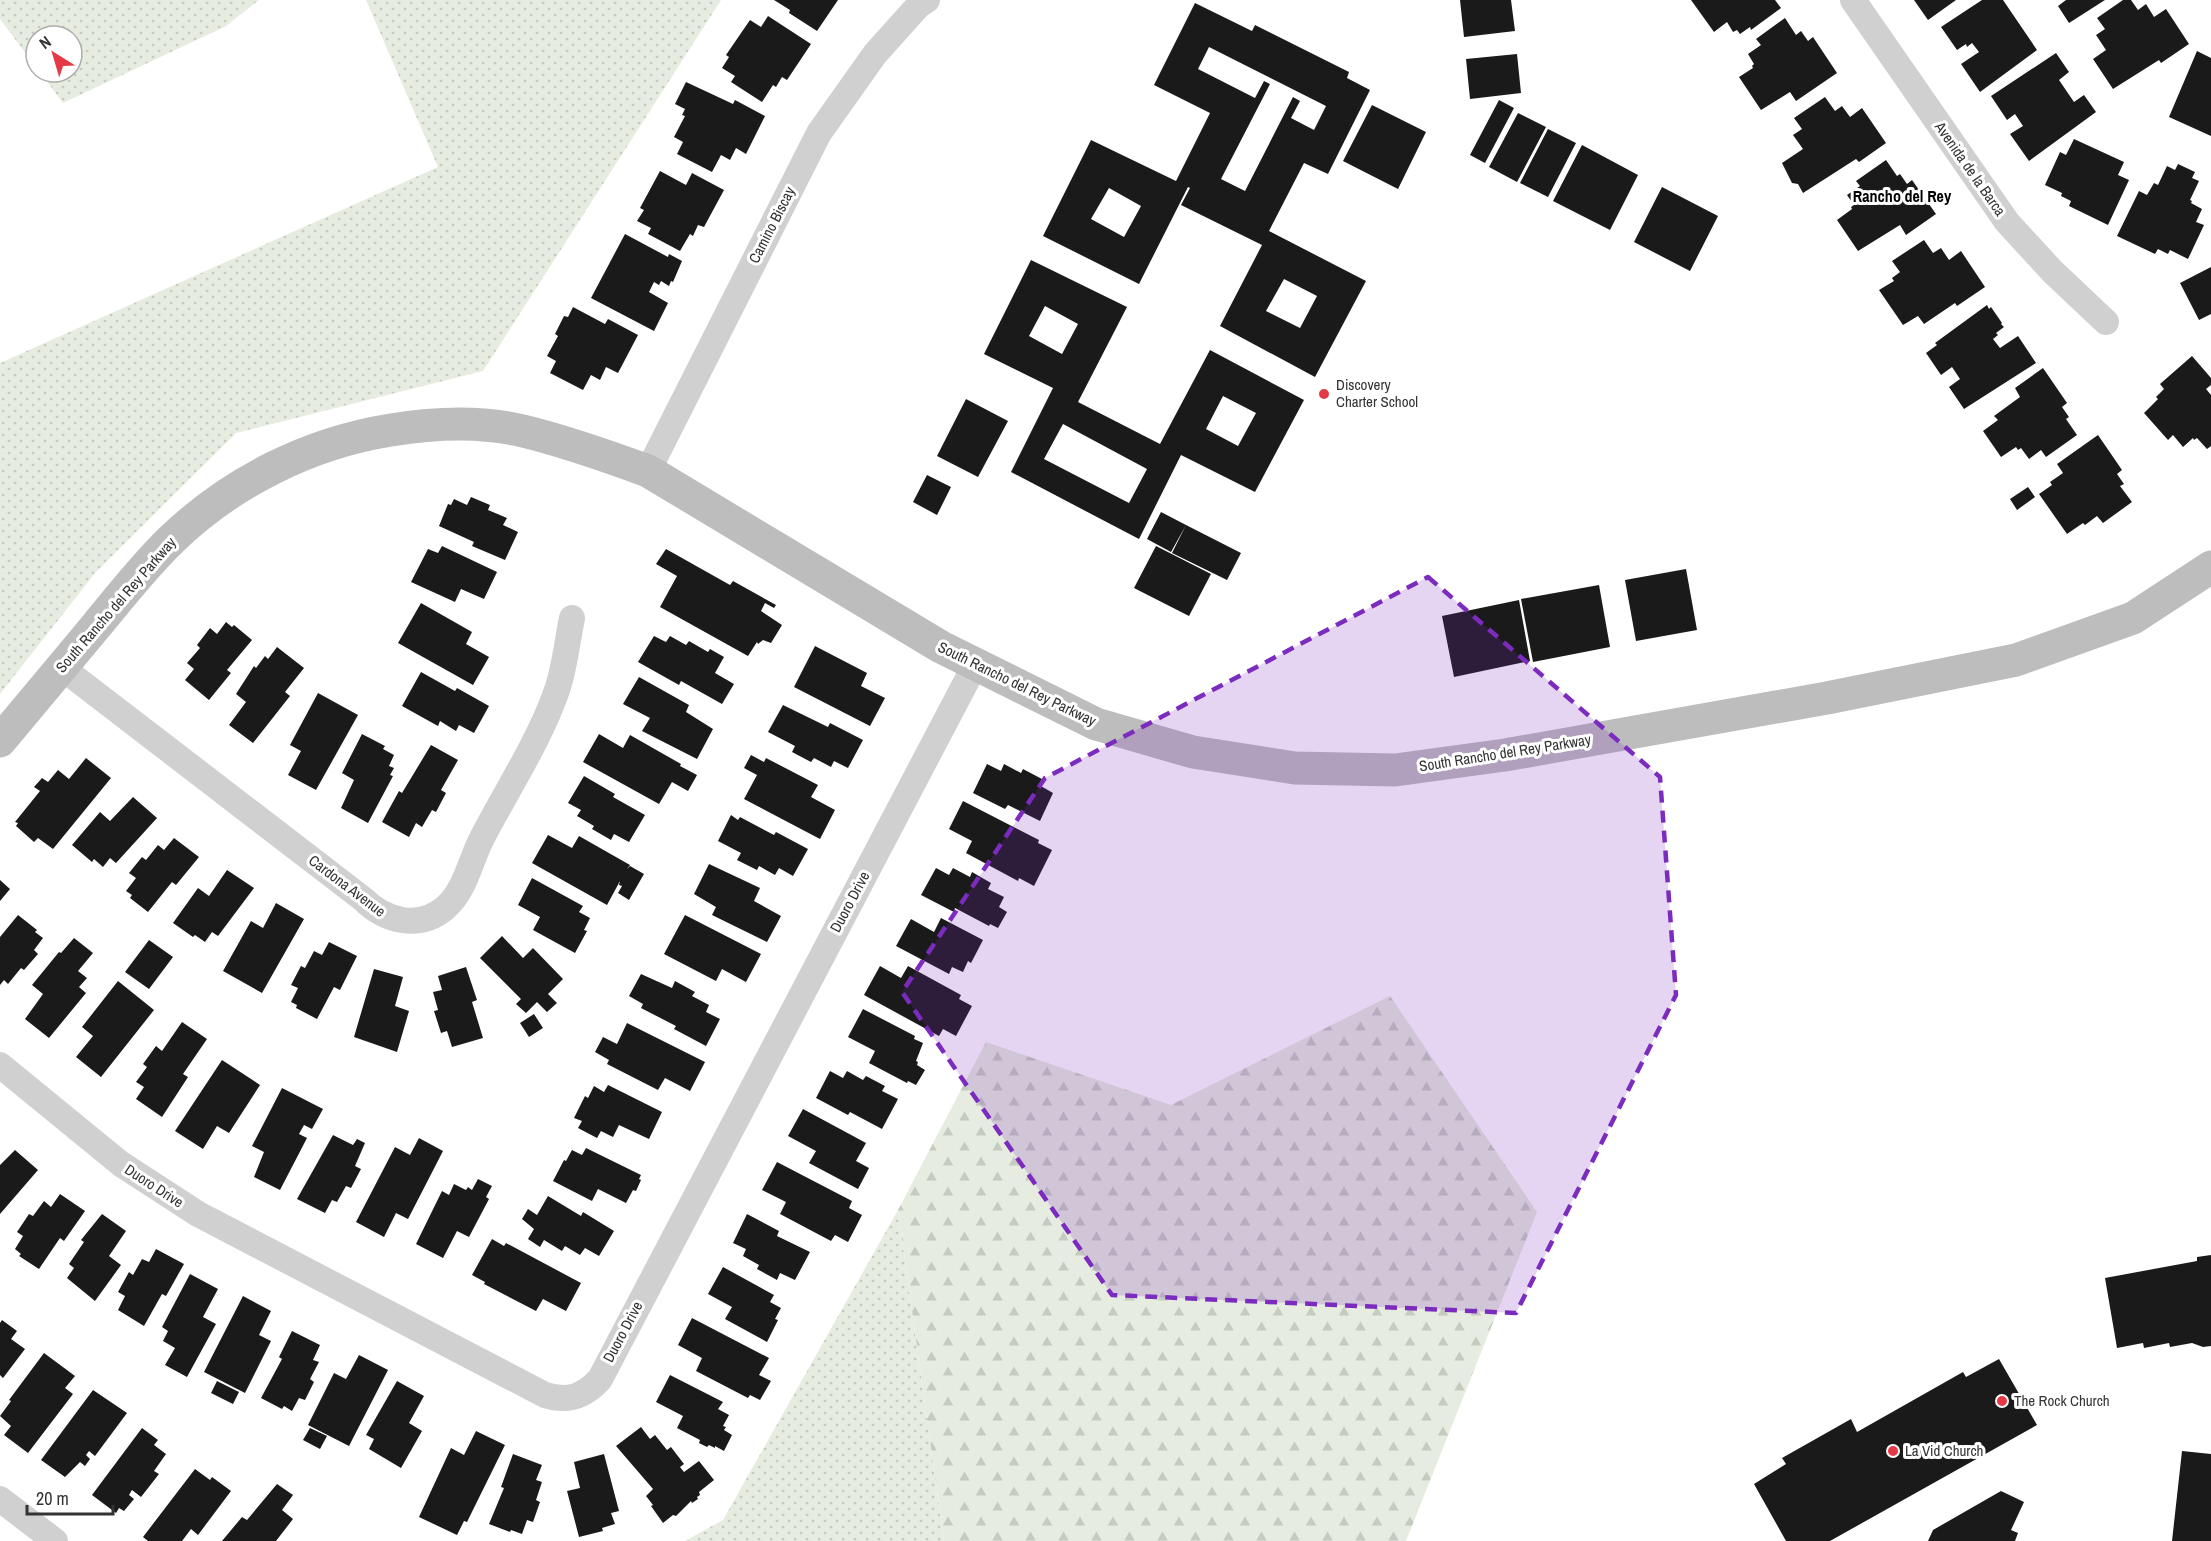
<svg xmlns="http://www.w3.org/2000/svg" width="2211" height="1541" font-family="'Archivo Narrow',sans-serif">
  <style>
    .green { fill: url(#green-dots) }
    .forest { fill: url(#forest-firs) }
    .building { fill: #1a1a1a; fill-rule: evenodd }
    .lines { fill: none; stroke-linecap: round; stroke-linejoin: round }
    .street { stroke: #d0d0d0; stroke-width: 26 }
    .secondary { stroke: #bdbdbd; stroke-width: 33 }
    .marked { fill: #7b2cbf; fill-opacity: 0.2; stroke: #7b2cbf; stroke-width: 4.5; stroke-dasharray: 12 8; stroke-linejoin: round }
    .poi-dot { fill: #e63946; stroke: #fff; stroke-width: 2 }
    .labels { text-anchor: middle; stroke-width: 6; stroke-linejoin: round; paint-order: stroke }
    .street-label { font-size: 15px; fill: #333; stroke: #fff }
    .poi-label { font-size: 15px; fill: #333; stroke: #fff; text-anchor: start }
    .neighbourhood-label { font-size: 16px; font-weight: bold; fill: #000; stroke: #fff }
  </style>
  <defs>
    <pattern id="green-dots" width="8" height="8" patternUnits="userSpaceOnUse" patternTransform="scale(1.5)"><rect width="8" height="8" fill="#e6ecdf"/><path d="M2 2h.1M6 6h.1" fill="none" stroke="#c6cbc0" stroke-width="1.8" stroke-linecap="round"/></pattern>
    <pattern id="forest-firs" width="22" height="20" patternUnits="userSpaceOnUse" patternTransform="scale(1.5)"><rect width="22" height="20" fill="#e6ecdf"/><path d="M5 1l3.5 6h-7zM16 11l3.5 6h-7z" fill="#c6cbc0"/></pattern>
  </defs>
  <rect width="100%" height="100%" fill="#fff"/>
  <!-- green -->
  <path class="green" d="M0 0H259L226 26 63 103 40 72H72V36H36V67L0 19Z
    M366 0H721L483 371 236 433 95 573 0 694V363L438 167Z
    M898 1210 944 1541H685L723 1520Z"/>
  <!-- forest -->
  <path class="forest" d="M1390 996 1537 1212 1406 1541H944L898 1210 986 1042 1171 1105Z"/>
  <!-- building -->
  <path class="building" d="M774 0H838L817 31 789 13 790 10Z
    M1460 0H1511L1515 31 1464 37Z
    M1691 0H1775L1781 8 1751 30 1750 27 1740 34 1737 30 1733 32 1727 22 1714 32Z
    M1914 0H1956L1928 20Z
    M1982 0H2003L2037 50 1980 92 1961 64 1979 52 1972 43 1967 47 1966 44 1957 50 1941 27Z
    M2066 0H2105L2069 23 2058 6Z
    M2123 0H2131L2138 10 2146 4 2154 17 2166 9 2189 44 2161 63 2159 60 2113 89 2093 59 2106 50 2096 35 2105 29 2097 18Z
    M1195 3 1252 31 1255 25 1349 72 1347 78 1370 90 1328 174 1304 163 1269 231 1366 281 1315 377 1220 326 1262 245 1181 205 1190 188 1188 187 1139 284 1043 236 1091 140 1176 181 1210 113 1154 85ZM1209 47 1326 106 1314 130 1291 118 1300 101 1293 97 1245 191 1221 179 1270 84 1264 81 1255 98 1198 69ZM1109 188 1141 206 1124 237 1091 219ZM1284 279 1317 296 1300 328 1266 311Z
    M768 16 811 44 787 80 782 77 776 87 773 85 762 102 731 82 735 76 722 68 729 57 726 55 750 20 761 27Z
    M1785 18 1796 35 1801 31 1808 41 1813 37 1837 73 1796 101 1790 92 1761 110 1739 77 1753 68 1752 66 1754 64 1748 54 1761 45 1756 39Z
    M2197 51 2211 58V136L2169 117Z
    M2056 53 2069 72 2059 80 2074 102 2084 95 2096 112 2029 161 2010 134 2023 126 2015 114 2007 120 1991 96Z
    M1517 54 1521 93 1470 99 1466 59Z
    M686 82 733 104 735 100 765 116 746 154 736 148 730 160 721 155 712 172 677 154 683 142 674 137 685 116 682 115 685 109 675 104Z
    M1825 97 1835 111 1842 106 1850 117 1862 108 1886 143 1859 162 1856 159 1803 193 1798 184 1792 183 1782 163 1803 149 1793 135 1802 129 1794 118Z
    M1499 100 1514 108 1485 163 1470 155Z
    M1372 105 1426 132 1398 189 1343 161Z
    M1518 113 1546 127 1517 182 1489 167Z
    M1548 129 1576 143 1548 197 1520 183Z
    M2074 139 2124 162 2118 175 2129 180 2108 225 2069 206 2071 201 2061 196 2062 193 2045 185 2060 152 2066 155Z
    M1582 145 1638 175 1610 230 1553 201Z
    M1886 160 1897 176 1900 174 1907 184 1912 180 1936 214 1906 235 1900 225 1858 251 1837 220 1852 209 1851 207 1854 205 1847 195 1860 186 1856 181Z
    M2178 164 2195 172 2192 178 2199 181 2190 200 2192 201 2191 203 2202 209 2196 222 2204 225 2188 259 2170 250 2168 254 2158 249 2155 254 2117 236 2139 191 2147 195 2154 183 2158 185 2167 166 2175 170Z
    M660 171 686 185 692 173 724 190 704 227 698 225 693 236 690 234 680 251 648 234 651 228 637 221 644 210 640 208Z
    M1662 187 1718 216 1690 271 1634 242Z
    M625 234 668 257 669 254 682 261 673 282 671 281 669 286 661 281 659 285 654 282 649 292 668 303 654 331 591 298Z
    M1924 240 1933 253 1941 248 1949 260 1961 251 1985 287 1957 306 1955 303 1924 324 1918 316 1903 325 1879 290 1894 281 1892 278 1900 272 1892 261Z
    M1031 260 1127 307 1078 402 1160 444 1210 350 1304 400 1255 492 1181 455 1139 539 1011 472 1053 388 984 354ZM1045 306 1078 324 1062 354 1029 336ZM1223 396 1256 413 1238 446 1206 429ZM1063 424 1147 469 1129 503 1044 459Z
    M2211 267V314L2199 320 2180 283Z
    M1987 305 1989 309 1991 307 2002 323 2001 324 2004 327 1996 333 1998 335 1993 339 2000 348 2018 336 2036 363 1964 409 1949 387 1960 379 1952 367 1941 375 1926 353 1937 345 1935 343Z
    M573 307 605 324 608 319 638 335 618 373 606 367 600 380 591 375 583 390 550 373 556 361 547 356 558 336 555 334 564 316 568 317Z
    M2192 356 2211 378V385L2206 389 2211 395V446L2207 449 2197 438 2194 440 2193 438 2183 447 2173 435 2168 440 2144 413 2158 399 2156 397 2164 389 2160 384Z
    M2043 368 2067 403 2062 407 2069 417 2066 419 2077 435 2046 457 2041 450 2029 459 2021 448 2018 450 2016 447 2001 457 1983 431 1998 420 1994 416 2020 397 2015 388Z
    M966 399 1008 421 978 477 937 456Z
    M2098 435 2122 470 2117 474 2124 484 2120 486 2132 502 2103 523 2097 516 2085 525 2083 523 2067 534 2039 494 2052 485 2050 482 2063 473 2057 464Z
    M927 475 951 487 937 515 913 502Z
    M2028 487 2035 497 2017 510 2010 499Z
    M471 497 490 505 488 510 507 518 503 525 518 532 505 560 472 546 474 542 439 526 448 504 451 505 454 499 467 505Z
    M1161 512 1186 525 1171 552 1147 539Z
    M1186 525 1241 553 1227 580 1172 553Z
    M442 546 497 572 484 599 461 589 455 602 411 582 428 549 438 553Z
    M1156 546 1211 574 1189 616 1134 588Z
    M666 549 730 585 733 581 776 605 774 608 765 603 761 611 782 625 771 643 763 640 758 644 757 642 748 656 660 607 677 576 656 564Z
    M1686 569 1697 630 1636 641 1625 580Z
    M1599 585 1610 647 1533 662 1521 599Z
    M1519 600 1530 661 1454 677 1442 616Z
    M421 603 472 632 466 644 489 657 473 685 398 643Z
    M226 622 232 627 234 625 252 640 227 670 231 673 209 700 185 680 194 669 187 663 200 648 197 645 210 628 217 634Z
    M654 636 666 642 670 636 686 645 689 641 708 652 710 649 724 657 715 673 734 684 722 704 681 681 679 685 638 662Z
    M815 646 867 673 861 686 885 698 870 726 794 687Z
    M277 647 304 668 285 692 290 696 253 743 229 725 246 702 236 694 254 666 256 668 265 656 268 659Z
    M421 672 455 691 457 688 489 706 474 733 459 725 456 731 440 721 438 726 402 706Z
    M639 677 689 705 686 712 713 729 697 759 642 731 650 718 623 704Z
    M318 693 358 715 316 790 288 775 301 751 290 745Z
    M783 705 828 727 830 723 863 740 848 768 834 761 831 767 814 758 811 762 792 752 795 746 768 732Z
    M362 734 385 746 383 749 394 755 389 766 394 768 390 775 393 776 368 823 341 808 354 780 342 773Z
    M599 734 623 748 630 735 681 764 680 766 697 775 688 791 672 782 659 804 583 762Z
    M431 745 458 760 441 790 446 793 436 812 432 810 422 827 416 823 409 837 382 822 399 791 402 793Z
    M751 755 764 762 766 758 818 785 811 797 835 810 820 839 744 799 757 775 744 768Z
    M86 758 111 778 53 849 38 838 34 842 16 826 18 823 15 822 40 791 34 787 42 778 48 782 58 770 69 779Z
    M987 764 1001 771 1004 764 1021 773 1023 769 1042 779 1039 785 1053 793 1040 821 1008 805 1005 809 973 793Z
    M584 776 615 794 613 797 645 815 629 842 614 834 611 840 592 829 594 826 577 816 581 810 568 803Z
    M133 797 157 818 116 863 110 858 103 867 94 859 92 862 72 845 100 812 110 821Z
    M963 801 1039 840 1038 843 1052 850 1034 886 1019 878 1018 881 966 853 972 841 949 829Z
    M731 815 738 820 740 817 774 835 776 832 808 849 793 876 779 868 775 875 759 866 757 870 737 860 741 853 718 841Z
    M548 835 572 848 579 836 630 865 627 869 630 866 644 874 629 900 618 893 622 886 619 885 620 881 607 905 532 863Z
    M174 838 199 857 176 885 172 882 148 912 130 898 132 895 126 891 136 878 129 873 142 857 146 860 158 845 164 850Z
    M709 864 760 888 754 901 781 916 767 942 712 915 716 907 694 894Z
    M936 868 949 875 953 868 970 877 972 872 991 883 988 889 1004 897 999 907 1007 912 998 928 990 924 989 926 955 908 954 912 921 895Z
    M227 870 254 888 218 936 212 932 205 942 195 935 193 937 173 923 198 888 209 896Z
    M532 878 583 906 579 912 590 918 584 930 587 931 575 953 533 930 540 917 518 905Z
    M0 880 10 889 0 901Z
    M276 903 304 919 262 993 223 971 251 921 263 928Z
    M18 915 37 930 35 932 43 938 34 950 38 954 24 970 21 968 8 984 4 980 0 985V937Z
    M685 915 761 954 746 982 722 969 716 981 664 954Z
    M941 918 983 940 971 963 968 961 963 972 952 967 949 974 896 946 911 919 934 932Z
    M502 936 523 958 533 948 563 979 548 994 557 1003 547 1012 537 1002 526 1013 516 1004 521 999 480 958Z
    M74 938 93 953 78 971 87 978 79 987 86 993 49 1038 25 1019 43 994 32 985 59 952 61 953Z
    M149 940 173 957 149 989 125 972Z
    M329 942 357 956 340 990 334 987 317 1019 296 1008 297 1005 291 1002 298 988 291 985 301 966 305 968 314 951 322 955Z
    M880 966 901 978 908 966 961 995 959 999 972 1006 956 1036 943 1029 939 1036 864 995Z
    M466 967 477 1000 472 1002 483 1038 452 1047 447 1031 441 1033 434 1011 438 1010 433 992 442 990 438 976Z
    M374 969 403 977 395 1006 409 1011 397 1052 354 1037Z
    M641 974 672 988 675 981 695 992 692 996 709 1005 706 1012 720 1019 706 1046 674 1029 676 1026 641 1008 643 1004 629 996Z
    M118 981 154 1010 101 1077 76 1057 93 1036 82 1027Z
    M863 1009 915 1036 914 1039 923 1043 916 1061 918 1062 917 1065 925 1070 916 1085 908 1081 907 1083 869 1063 875 1051 848 1037Z
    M534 1014 543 1028 529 1037 520 1023Z
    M182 1022 207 1039 183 1074 188 1077 162 1117 136 1099 144 1087 136 1082 147 1067 143 1064 156 1046 162 1051Z
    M627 1023 705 1062 690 1091 665 1078 658 1090 607 1064 609 1060 595 1052 603 1037 617 1044Z
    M222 1060 260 1085 229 1133 217 1126 203 1149 175 1131Z
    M830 1071 843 1078 847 1071 863 1080 866 1076 885 1086 882 1091 898 1099 882 1129 850 1112 848 1115 816 1098Z
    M608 1085 662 1112 649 1139 619 1125 613 1137 601 1131 597 1138 578 1128 582 1121 574 1118 585 1096 588 1098 594 1086 604 1092Z
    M282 1088 323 1109 312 1129 304 1125 299 1134 307 1138 280 1190 254 1177 264 1152 252 1146Z
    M803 1109 866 1143 856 1161 869 1168 858 1189 809 1163 816 1151 788 1136Z
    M333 1135 353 1145 357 1139 365 1143 355 1166 361 1169 351 1188 346 1186 337 1202 332 1200 325 1213 297 1199Z
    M419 1138 443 1151 408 1219 396 1213 384 1237 356 1222 395 1147 410 1155Z
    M586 1148 641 1175 639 1179 641 1180 636 1191 633 1190 626 1203 598 1189 592 1201 553 1181 564 1160 566 1161 572 1150 582 1155Z
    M15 1150 38 1170 0 1214V1165Z
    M777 1162 852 1201 849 1208 862 1215 848 1242 835 1235 831 1241 780 1214 786 1202 762 1190Z
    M478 1179 492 1186 486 1197 489 1199 469 1237 457 1231 443 1258 416 1244 442 1191 449 1195 454 1184 466 1190 468 1187 472 1190Z
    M60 1194 85 1211 64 1241 60 1238 39 1269 19 1256 21 1254 15 1249 23 1236 17 1232 29 1214 33 1216 44 1201 51 1207Z
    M548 1196 581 1216 583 1212 614 1231 599 1256 585 1248 580 1255 565 1246 562 1251 544 1240 540 1247 528 1239 534 1229 522 1219 528 1209 537 1215Z
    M102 1214 126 1231 109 1256 121 1265 95 1301 67 1278 74 1268 69 1264 84 1242 81 1240Z
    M747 1214 779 1231 777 1236 810 1252 795 1280 780 1273 777 1280 757 1269 759 1265 743 1256 746 1249 733 1243Z
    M492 1239 504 1246 506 1243 581 1283 566 1311 543 1299 536 1311 484 1284 485 1282 472 1275Z
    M156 1249 184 1264 166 1296 162 1294 144 1326 118 1310 125 1296 118 1292 129 1272 133 1275 142 1259 149 1262Z
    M2211 1255V1346L2203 1347 2192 1343 2170 1347 2169 1343 2144 1348 2143 1343 2117 1348 2105 1278 2197 1261V1257Z
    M723 1267 774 1295 770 1302 781 1308 775 1319 778 1320 767 1342 725 1319 732 1307 708 1294Z
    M190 1274 218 1289 203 1317 216 1324 187 1377 165 1365 175 1348 163 1341 168 1331 162 1327Z
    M243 1296 271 1311 259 1335 271 1341 245 1393 204 1372Z
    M692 1318 769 1358 759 1375 771 1381 760 1400 750 1395 748 1398 696 1371 702 1358 678 1345Z
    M2 1320 17 1331 11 1339 25 1349 3 1378 0 1375V1323Z
    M292 1331 320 1345 313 1360 319 1362 310 1379 314 1382 305 1400 299 1398 292 1411 284 1406 282 1409 261 1398 282 1359 279 1357Z
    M44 1353 75 1376 65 1388 73 1394 28 1453 4 1435 11 1426 0 1416 11 1401 9 1400Z
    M359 1355 388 1370 349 1446 308 1425 334 1373 346 1379Z
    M1999 1359 2037 1425 1830 1541H1786L1754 1484 1786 1464 1782 1458 1851 1419 1857 1432 1963 1372 1966 1377Z
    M670 1375 723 1402 718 1409 729 1415 723 1426 726 1427 724 1430 732 1435 724 1451 715 1446V1448L709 1445 707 1447 699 1443 700 1440 677 1428 683 1416 656 1402Z
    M217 1381 239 1392 233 1404 211 1393Z
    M397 1381 424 1396 409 1423 422 1431 401 1468 369 1449 374 1439 366 1435Z
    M93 1390 127 1413 95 1456 89 1451 86 1455 90 1459 85 1466 80 1462 65 1477 41 1460Z
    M641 1427 650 1439 655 1435 667 1450 671 1447 684 1464 680 1467 684 1472 699 1461 714 1480 699 1492 700 1495 697 1497 698 1499 692 1503 691 1501 676 1516 673 1515 663 1523 651 1506 653 1505 646 1496 653 1489 616 1446Z
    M142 1428 158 1440 154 1445 166 1454 154 1471 159 1474 141 1497 132 1490 129 1495 134 1499 124 1511 119 1508 116 1513 92 1495Z
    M310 1428 327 1436 320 1449 303 1440Z
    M476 1431 505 1445 467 1522 464 1521 457 1535 419 1517 451 1448 464 1455Z
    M2182 1451 2211 1454V1541H2172Z
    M513 1454 542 1465 536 1480 542 1482 536 1500 540 1502 533 1522 527 1520 522 1534 511 1530 510 1532 489 1524 504 1488 501 1487Z
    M604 1454 619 1511 611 1513 615 1524 602 1528 603 1531 579 1537 567 1491 580 1488 574 1462Z
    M195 1469 210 1480 212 1477 231 1491 198 1535 191 1529 182 1541H148L143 1537Z
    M277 1484 293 1495 282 1510 293 1519 276 1541H222L242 1517 247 1520Z
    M2001 1491 2024 1502 2011 1530 2018 1533 2015 1541H1928L1933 1530Z"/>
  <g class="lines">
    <!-- street -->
    <path class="street" d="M1853 0 2007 222 2052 271 2106 322
      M648 471 819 133 875 54 918 6 927 0
      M61 667 363 899C385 921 419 930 445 908 465 891 470 862 481 840 506 791 539 742 557 690 565 667 567 642 572 618
      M0 1065 121 1164 198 1214 545 1395C567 1402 584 1397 600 1379L975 665
      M0 1499 55 1541"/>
    <!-- secondary -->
    <path class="secondary" d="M0 741C32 703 64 664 96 626 120 597 144 566 171 540 231 482 309 443 391 430 434 423 481 421 523 431 565 441 607 456 648 471L941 647 1096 724 1193 752 1295 768 1395 770 1505 755 1827 698 2016 660 2133 618 2211 567"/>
  </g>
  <!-- marked area -->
  <path class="marked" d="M1428 577 1660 777 1676 995 1516 1313 1112 1295 902 992 1045 778Z"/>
  <!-- markers -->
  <g class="poi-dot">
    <circle cx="1324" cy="394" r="6"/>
    <circle cx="2002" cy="1401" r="6"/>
    <circle cx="1893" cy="1451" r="6"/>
  </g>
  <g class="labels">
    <!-- street labels -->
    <g class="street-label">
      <text transform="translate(1970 169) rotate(55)" y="5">Avenida de la Barca</text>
      <text transform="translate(772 225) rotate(-63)" y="5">Camino Biscay</text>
      <text transform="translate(116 605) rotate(-49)" y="5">South Rancho del Rey Parkway</text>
      <text transform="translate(1017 684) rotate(26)" y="5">South Rancho del Rey Parkway</text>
      <text transform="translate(1505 753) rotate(-9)" y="5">South Rancho del Rey Parkway</text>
      <text transform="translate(347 886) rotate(37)" y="5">Cardona Avenue</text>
      <text transform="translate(850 902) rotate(-62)" y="5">Duoro Drive</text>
      <text transform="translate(154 1186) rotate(33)" y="5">Duoro Drive</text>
      <text transform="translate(623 1332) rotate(-62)" y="5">Duoro Drive</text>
    </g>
    <!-- poi labels -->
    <g class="poi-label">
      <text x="1336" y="390">Discovery<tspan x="1336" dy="17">Charter School</tspan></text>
      <text x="2014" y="1406">The Rock Church</text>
      <text x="1905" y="1456">La Vid Church</text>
    </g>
    <!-- neighbourhood labels -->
    <g class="neighbourhood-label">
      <text x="1902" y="202">Rancho del Rey</text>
    </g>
  </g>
  <!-- north arrow -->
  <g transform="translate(54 54) rotate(323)"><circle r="28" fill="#ffffff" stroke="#adadad" stroke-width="1.5"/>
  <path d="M0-4.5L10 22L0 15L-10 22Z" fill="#e63946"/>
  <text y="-9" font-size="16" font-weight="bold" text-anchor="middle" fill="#333333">N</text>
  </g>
  <!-- scale -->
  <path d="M27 1505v9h86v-9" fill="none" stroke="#333333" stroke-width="3"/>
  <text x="36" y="1505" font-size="18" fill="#333333" stroke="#ffffff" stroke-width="4.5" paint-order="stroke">20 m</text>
</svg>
